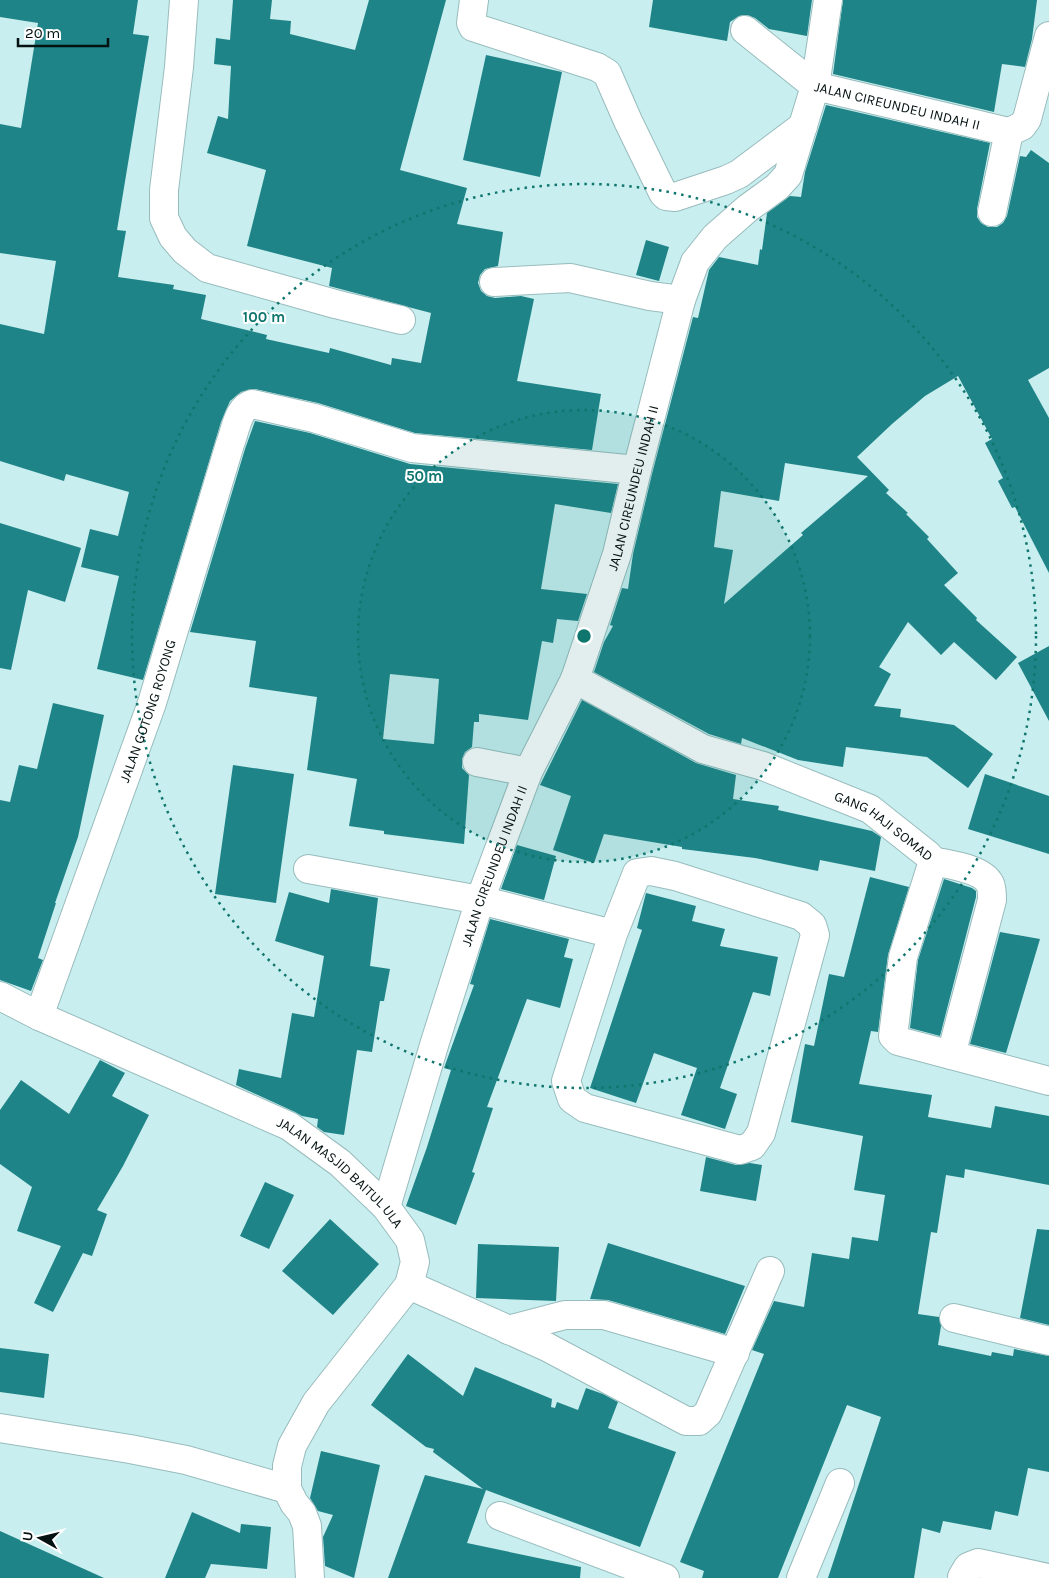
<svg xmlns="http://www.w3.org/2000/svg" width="1049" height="1578" font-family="Karla,sans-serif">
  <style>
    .building { fill: #1e8487; fill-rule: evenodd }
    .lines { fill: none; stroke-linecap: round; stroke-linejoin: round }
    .street-casing { stroke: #98bcbd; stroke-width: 30 }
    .street { stroke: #fff; stroke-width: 28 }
    .ring { fill: none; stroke: #0f766e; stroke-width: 2.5; stroke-dasharray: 2.5 5 }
    .labels { text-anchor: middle; stroke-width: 4; stroke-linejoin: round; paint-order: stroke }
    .street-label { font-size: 14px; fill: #051212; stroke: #fff }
    .centre { fill: #0f766e; stroke: #fff; stroke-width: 2.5 }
    .ring-label { font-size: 15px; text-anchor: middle; font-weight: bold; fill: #0f766e; stroke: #fff; stroke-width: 4; stroke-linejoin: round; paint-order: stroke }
  </style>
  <rect width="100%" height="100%" fill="#c9eeef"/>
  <!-- building -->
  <path class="building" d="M0 0H138L133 34 149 36 117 230 126 231 118 277 174 285 173 289 206 295 201 319 267 335 266 339 329 353 330 348 391 365 392 358 421 363 431 313 329 286 332 268 247 246 266 170 207 153 218 116 228 119 231 66 214 64 216 38 230 40 233 0H272L270 19 291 21 290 34 355 50 369 0H446L400 170 467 188 457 224 503 232 498 266 485 269 480 275 478 283 481 291 487 296 495 298 521 296 534 299 517 381 601 394 592 450 415 433 318 403 255 389 241 392 230 401 221 422 143 680 97 669 119 576 81 567 90 529 118 536 129 492 66 474 64 481 0 461V324L44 334 56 261 0 253V124L21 128 38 23 0 17Z
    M653 0H812L807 36 769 29 755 18 747 15 739 16 730 22 727 41 649 27Z
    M843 0H1037L1032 39 1025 67 1002 64 994 112 833 74Z
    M486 55 562 72 540 177 463 160Z
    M826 105 990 143 977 209V217L981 223 988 227H997L1003 223 1007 216 1020 156 1026 157 1031 150 1049 163V368L1028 380 1049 418V573L1015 507 1012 508 998 481 1003 478 985 443 992 439 958 376 925 396 892 424 857 457 889 490 886 493 908 513 906 514 929 537 927 539 958 573 944 585 977 618 976 620 1017 657 996 680 954 642 941 655 908 622 879 667 891 674 874 706 901 709 900 717 954 725 993 754 968 788 927 757 846 747 843 767 798 760 742 738 741 744 709 734 594 672 604 642 613 626 610 625 622 588 628 589 633 554 652 474 693 317 698 318 709 270 719 257 758 265 760 249 762 250 767 213 790 196 801 197 805 172ZM785 463 868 476 801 533 803 535 724 604 733 550 714 547 721 491 779 501Z
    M646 240 669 247 659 281 636 275Z
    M255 421 310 433 410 464 618 484 611 513 555 504 541 589 587 594 578 621 557 619 553 643 542 641 528 720 479 714V722H474L472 747 465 752 462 759V768L469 775 464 844 384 834V831L349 826 357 779 307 770 317 697 249 687 256 641 190 632 245 449ZM390 674 439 679 434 744 383 739Z
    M0 523 81 548 65 602 28 590 11 670 0 668Z
    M1049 646V721L1018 663Z
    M582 700 696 763 736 775 733 799 779 806 778 810 872 831 881 837 875 871 820 860 818 871 755 858 682 849V847L604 834 594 863 553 850 571 796 540 785Z
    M53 703 104 715 78 837 55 903H56L38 958 43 960 31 991 0 980V800L10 802 19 765 37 769Z
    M233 765 294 774 276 903 215 894Z
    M985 774 1049 796V854L968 829Z
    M517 845 556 856 544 900 501 889Z
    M870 877 909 887 888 955 878 1032 871 1031 859 1084 932 1095 928 1117 991 1128 995 1106 1049 1116V1185L965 1169 964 1178 946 1175 937 1233 931 1232 918 1314 939 1317 941 1326 938 1345 991 1356 992 1352 1013 1356 1014 1349 1049 1356V1472L1028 1468 1018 1516 995 1511 991 1530 943 1521 940 1533 922 1528 914 1578H828L881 1417 847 1405 778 1578H702L704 1571 680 1562 764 1354 752 1350 774 1301 804 1307 812 1253 849 1259 852 1237 878 1241 885 1195 854 1190 863 1136 791 1122 805 1044 814 1046 829 974 844 977Z
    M944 879 972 888 976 891V897L940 1036 910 1028 918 960Z
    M331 889 378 898 370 966 390 969 384 1001H380L372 1052 357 1050 344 1135 324 1132 317 1127 318 1119 302 1116 295 1112 236 1085 239 1069 281 1078 292 1013 314 1017 324 956 275 941 289 892 329 903Z
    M646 893 696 906 692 921 725 929 720 946 778 957 770 996 753 992 720 1088 737 1094 725 1129 681 1115 697 1068 654 1053 636 1103 590 1088 642 930 637 928Z
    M490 919 569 939 564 957 573 959 560 1008 527 999 487 1107 493 1108 472 1172 475 1173 456 1225 406 1206 427 1147 451 1070 444 1068 474 985 470 984Z
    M1000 932 1040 939 1006 1053 970 1044Z
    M100 1060 125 1073 112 1096 149 1115 123 1166 97 1210 107 1214 92 1256 83 1253 53 1312 34 1303 61 1246 17 1231 32 1187 0 1164V1110L21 1080 69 1114Z
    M706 1157 736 1165 750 1163 762 1165 756 1201 700 1191Z
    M265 1182 294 1195 269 1249 240 1236Z
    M330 1219 379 1264 333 1315 282 1271Z
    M1037 1229 1049 1230V1325L1020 1318Z
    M608 1243 745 1286 725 1334 608 1300 590 1299Z
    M478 1244 559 1247 556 1301 476 1298Z
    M0 1348 49 1354 44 1398 0 1392Z
    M408 1354 463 1396 475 1367 552 1399 551 1407 555 1408 557 1402 578 1410 586 1388 603 1394 618 1402 608 1428 676 1452 640 1547 486 1490 467 1543 581 1567 580 1578H388L425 1475 483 1489 433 1452 434 1449 426 1447 371 1405Z
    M321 1451 380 1465 354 1578 325 1566 323 1537 333 1515 318 1511 310 1498Z
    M192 1512 240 1533 241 1524 271 1527 267 1569 211 1564 205 1578H165Z
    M0 1531 104 1578H0Z"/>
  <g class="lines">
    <!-- street casing -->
    <g class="street-casing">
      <g id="street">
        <path d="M184 0 179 67 164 190V218L173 237 185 251 207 268 335 304 401 320"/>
        <path d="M474 0 471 23 473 27 597 67 607 73 628 121 663 193 666 196 675 197 726 180 739 174 803 126"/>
        <path d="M745 30 815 86 828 0"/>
        <path d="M992 212 1009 132"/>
        <path d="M494 282 570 278 650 296 681 300"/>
        <path id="s1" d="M575 679 703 749 763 766 870 809 928 855 933 861 903 957 893 1036 898 1041 1049 1081"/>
        <path d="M477 762 528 772"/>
        <path d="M933 861C949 865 982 868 990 884 992 888 992 895 992 900L951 1055"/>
        <path d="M308 869 480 900 613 934 637 873 651 871 675 876 801 916 812 925 815 935 761 1133 752 1146 740 1150 585 1108 572 1099 566 1081 613 934"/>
        <path id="s2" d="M0 996 39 1016 289 1126 340 1163 386 1207 410 1240 415 1262 409 1285 316 1403 292 1446 287 1466V1489L294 1503 302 1513 307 1526 310 1578"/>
        <path id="s3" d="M39 1016 152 703 230 444C235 432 238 407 252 404L314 418 412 448 637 470"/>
        <path id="s4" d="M386 1207 435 1042 480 900 528 772 575 679 617 554 637 470 681 300 695 262 715 237 748 208 777 187 788 175 815 86 1009 132 1022 126 1027 119 1049 36"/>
        <path d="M409 1285 547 1347 686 1421H699L708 1413 770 1271"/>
        <path d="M954 1318 1049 1341"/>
        <path d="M508 1330 565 1315H604L735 1353"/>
        <path d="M0 1428 130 1449 186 1460 287 1489"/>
        <path d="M500 1516 665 1578"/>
        <path d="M962 1577 968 1567 978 1563 1048 1578"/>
        <path d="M801 1578 840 1483"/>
      </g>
    </g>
    <!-- street -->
    <use href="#street" class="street"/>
  </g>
  <!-- distance rings -->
  <circle cx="584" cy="636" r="226" fill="#0f766e" fill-opacity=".12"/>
  <g class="ring">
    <circle cx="584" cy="636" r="226"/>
    <circle cx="584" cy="636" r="452"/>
  </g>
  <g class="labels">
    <!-- street labels -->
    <g class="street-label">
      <text dy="5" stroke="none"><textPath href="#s4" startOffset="1302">JALAN CIREUNDEU INDAH II</textPath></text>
      <text dy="5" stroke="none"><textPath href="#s4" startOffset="762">JALAN CIREUNDEU INDAH II</textPath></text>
      <text dy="5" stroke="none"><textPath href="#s3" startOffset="324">JALAN GOTONG ROYONG</textPath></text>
      <text dy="5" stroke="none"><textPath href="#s1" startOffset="344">GANG HAJI SOMAD</textPath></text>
      <text dy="5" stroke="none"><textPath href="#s4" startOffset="358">JALAN CIREUNDEU INDAH II</textPath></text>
      <text dy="5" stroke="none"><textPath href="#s2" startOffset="386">JALAN MASJID BAITUL ULA</textPath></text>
    </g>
  </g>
  <circle cx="584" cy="636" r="8" class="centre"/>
  <g class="ring-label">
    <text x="264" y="322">100 m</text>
    <text x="424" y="481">50 m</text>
  </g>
  <!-- north arrow -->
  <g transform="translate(40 1538) rotate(278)" stroke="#ffffff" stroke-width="4" paint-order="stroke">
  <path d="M0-4L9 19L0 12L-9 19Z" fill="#051212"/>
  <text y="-8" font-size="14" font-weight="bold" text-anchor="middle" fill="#051212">U</text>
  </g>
  <!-- scale -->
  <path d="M18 38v8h90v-8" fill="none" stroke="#051212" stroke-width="2.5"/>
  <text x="25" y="38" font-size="15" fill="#051212" stroke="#ffffff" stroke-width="4" paint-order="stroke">20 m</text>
</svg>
